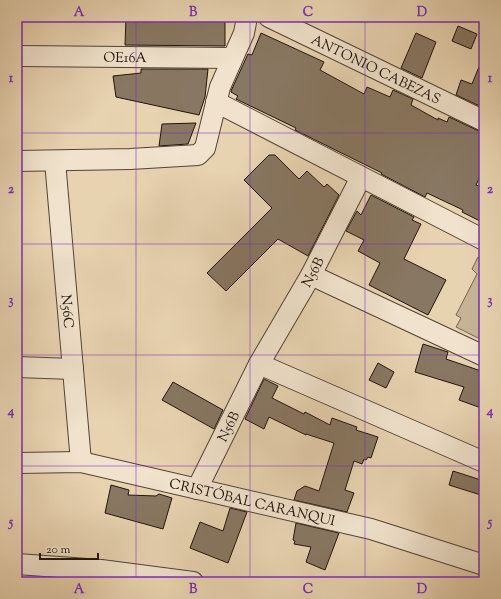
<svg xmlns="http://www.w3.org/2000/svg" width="501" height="599" font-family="'Sorts Mill Goudy',serif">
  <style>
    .green { fill: #c6b395; stroke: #736451 }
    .building { fill: #887762; stroke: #20140d }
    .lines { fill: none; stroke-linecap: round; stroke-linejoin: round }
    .street-casing { stroke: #524436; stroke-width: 22 }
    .street { stroke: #f0e2cc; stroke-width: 20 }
    .grid { fill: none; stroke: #7b2cbf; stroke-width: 1; stroke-opacity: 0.55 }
    .labels { text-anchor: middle; stroke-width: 3.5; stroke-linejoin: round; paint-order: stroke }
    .street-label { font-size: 14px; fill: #20140d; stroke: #f0e2cc }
    .neatline { fill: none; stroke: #7b2cbf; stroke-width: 1.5 }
    .grid-label { font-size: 13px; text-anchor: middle; font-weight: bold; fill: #7b2cbf }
  </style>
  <rect width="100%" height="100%" fill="#e8d3b1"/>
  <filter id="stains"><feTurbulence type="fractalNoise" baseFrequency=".005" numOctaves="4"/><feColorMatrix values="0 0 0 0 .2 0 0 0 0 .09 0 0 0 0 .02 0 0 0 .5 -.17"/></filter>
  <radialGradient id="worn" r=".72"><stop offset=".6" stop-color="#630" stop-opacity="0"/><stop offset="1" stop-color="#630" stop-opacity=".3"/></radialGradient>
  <!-- green -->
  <path class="green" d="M478 257 484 260V341L456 327 461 318 456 315 477 274 472 269Z"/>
  <!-- building -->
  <path class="building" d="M126 17H225V46L125 45Z
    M458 26 477 34 471 49 452 41Z
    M261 33 324 62 320 70 364 94 367 87 390 97 393 90 413 99 411 105 438 120V118L447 122 449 117 479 131 484 132V168L476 185 484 188V223L462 212 463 210 427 193 425 197 381 174 382 173 378 171 295 130 296 128 236 99 238 96 231 92V91L248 54 252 55Z
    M416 33 436 42 422 78 401 68Z
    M483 57H484V108L456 95 461 80 472 84Z
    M141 69H208L205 97 199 115 116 97 113 76 141 73Z
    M196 123 188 144 159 146 162 124Z
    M269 155H275L299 179 307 171 324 187 327 184 339 195 308 256 278 239 226 291 207 273 272 208 244 180Z
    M371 195 414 217 412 220 421 224 404 259 446 280 428 315 369 285 380 263 358 251 364 240 346 231 357 211 361 215Z
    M423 344 448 352 446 359 484 372V409L459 400 464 387 415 372Z
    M378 363 394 372 386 388 369 380Z
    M264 379 278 386 272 398 304 414 305 412 330 425 332 418 357 427 356 430 378 437 371 458 368 457 366 460 364 459 362 464 354 461 345 490 354 493 347 512 294 500 297 491 305 486 319 491 334 443 306 434V435L269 417 264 429 245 419Z
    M173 382 223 410 214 429 162 400Z
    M453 471 484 481V496L449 485Z
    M111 485 129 490 128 495 156 496 159 494 172 498 163 529 105 513Z
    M230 508 247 512 228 563 190 548 200 522 223 531Z
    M296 523 339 533 325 570 306 562 311 547 294 544 295 541 293 540Z"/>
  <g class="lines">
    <!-- street casing -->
    <g class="street-casing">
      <g id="street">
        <path id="s1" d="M269 17 484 121"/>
        <path id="s2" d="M17 56 232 58"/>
        <path d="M216 102 484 240"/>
        <path d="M17 161 130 159 198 155 205 148 220 87 244 33 247 17"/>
        <path id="s3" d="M55 161 81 462"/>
        <path d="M311 275 484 356"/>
        <path d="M259 364 484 462"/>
        <path d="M17 367 73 369"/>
        <path id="s4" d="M17 463 81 462 371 529 484 565"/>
        <path id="s5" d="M197 489 259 364 311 275 361 177"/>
        <path d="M17 564 101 570 193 582"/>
      </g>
    </g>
    <!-- street -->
    <use href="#street" class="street"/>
  </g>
  <!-- grid -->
  <path class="grid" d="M136 17V582M250 17V582M365 17V582M17 133H484M17 244H484M17 355H484M17 466H484"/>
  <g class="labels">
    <!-- street labels -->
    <g class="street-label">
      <text dy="5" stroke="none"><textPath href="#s2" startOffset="108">OE16A</textPath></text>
      <text dy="5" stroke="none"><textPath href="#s1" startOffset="119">ANTONIO CABEZAS</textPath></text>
      <text dy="5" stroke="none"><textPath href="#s5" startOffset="246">N56B</textPath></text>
      <text dy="5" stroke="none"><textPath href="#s3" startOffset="151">N56C</textPath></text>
      <text dy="5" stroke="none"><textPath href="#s5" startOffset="70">N56B</textPath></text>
      <text dy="5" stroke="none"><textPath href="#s4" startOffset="240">CRISTÓBAL CARANQUI</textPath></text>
    </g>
  </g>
  <!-- margin -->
  <rect width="501" height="599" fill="none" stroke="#e8d3b1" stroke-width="44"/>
  <!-- scale -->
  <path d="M40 553v6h58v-6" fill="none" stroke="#20140d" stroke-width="2"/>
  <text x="46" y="553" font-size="12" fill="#20140d" stroke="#f0e2cc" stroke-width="3" paint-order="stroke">20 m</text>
  <rect x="22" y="22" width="457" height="555" class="neatline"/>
  <g class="grid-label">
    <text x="79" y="16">A</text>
    <text x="193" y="16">B</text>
    <text x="308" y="16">C</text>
    <text x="422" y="16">D</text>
    <text x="11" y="82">1</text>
    <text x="490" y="82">1</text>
    <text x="11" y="193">2</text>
    <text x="490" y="193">2</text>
    <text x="11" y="304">3</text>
    <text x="490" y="304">3</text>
    <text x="11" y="415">4</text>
    <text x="490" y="415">4</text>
    <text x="11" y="526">5</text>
    <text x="490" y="526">5</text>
    <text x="79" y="593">A</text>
    <text x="193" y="593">B</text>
    <text x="308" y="593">C</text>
    <text x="422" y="593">D</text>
  </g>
  <rect width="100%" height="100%" filter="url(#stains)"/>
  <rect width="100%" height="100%" fill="url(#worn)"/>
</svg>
